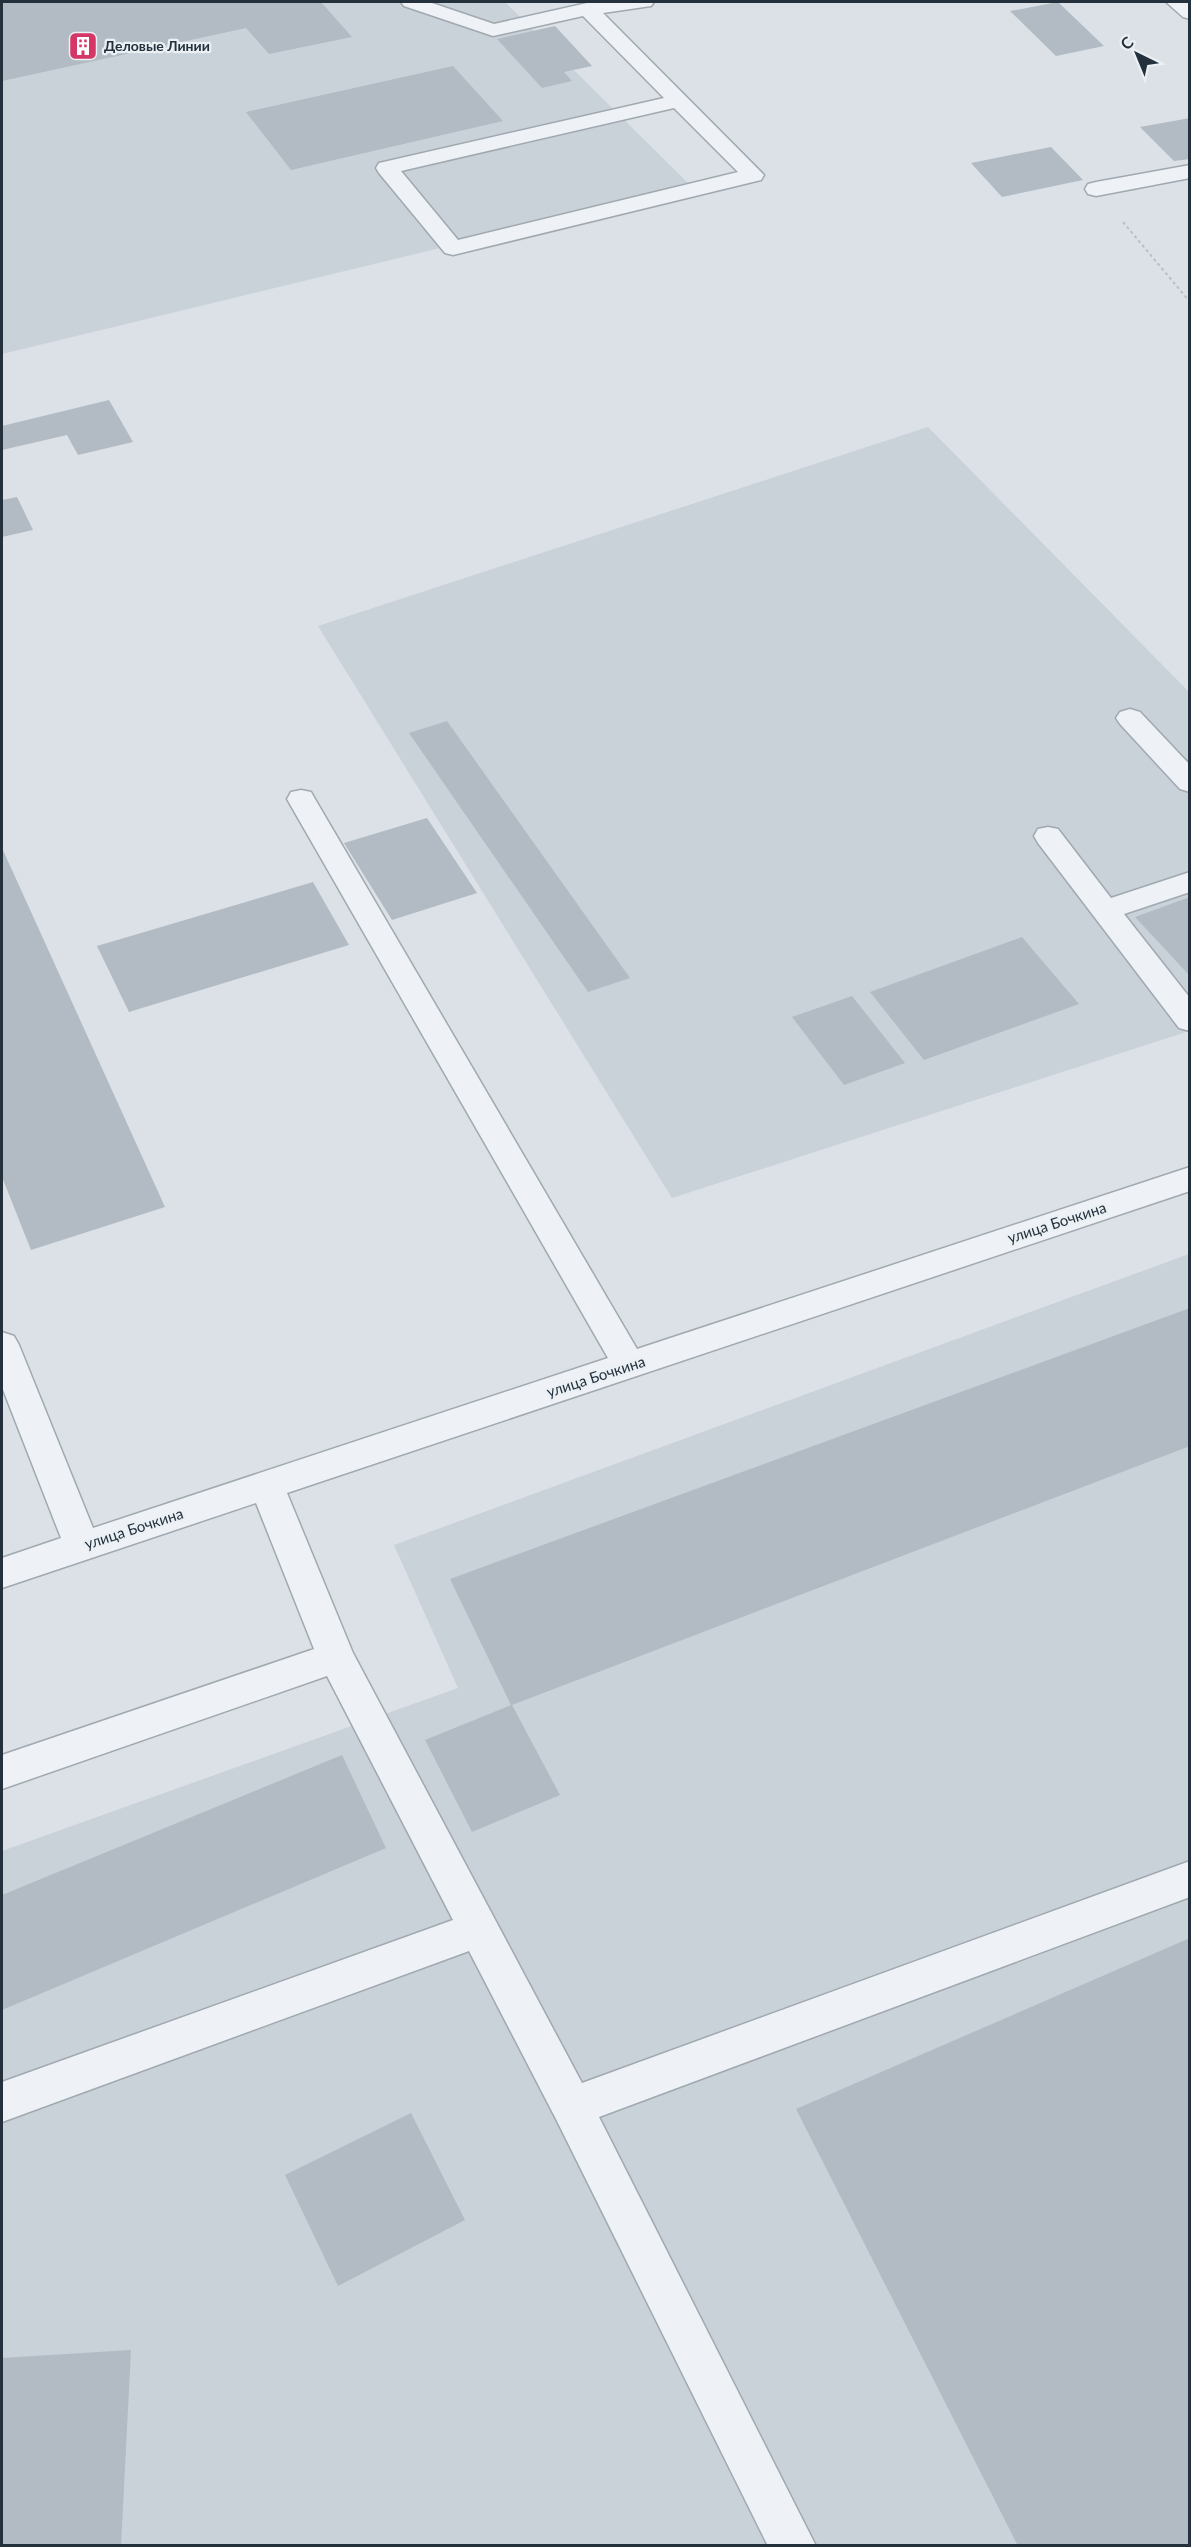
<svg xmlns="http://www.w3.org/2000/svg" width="1191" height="2547" font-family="Lato,sans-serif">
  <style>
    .built { fill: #c9d1d9 }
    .building { fill: #b2bbc3 }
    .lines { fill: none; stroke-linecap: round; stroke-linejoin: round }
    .minor-casing { stroke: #a0a9b0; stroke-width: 3 }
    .path { stroke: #b9bfc5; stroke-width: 2; stroke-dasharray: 3 3; stroke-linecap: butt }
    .minor { fill: #eef1f5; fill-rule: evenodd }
    .labels { text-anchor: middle; stroke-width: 4.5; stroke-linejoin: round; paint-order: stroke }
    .far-poi-label { font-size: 14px; font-weight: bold; fill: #24313d; stroke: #eaf0f4; text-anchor: start }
    .street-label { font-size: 15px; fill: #24313d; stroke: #eaf0f4 }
  </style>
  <rect width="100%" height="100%" fill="#dbe1e6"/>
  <!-- built -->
  <path class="built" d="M2 2H505L692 187 2 354Z
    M928 427 1189 692V1031L672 1198 318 626Z
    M1189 1254V2545L2 2546V1851L458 1688 394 1545Z"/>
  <!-- building -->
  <path class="building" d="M2 2H321L352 37 269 54 246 28 2 81Z
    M1058 2 1104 46 1056 56 1010 11Z
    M555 26 592 66 564 72 572 81 542 88 497 39Z
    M453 66 503 121 291 170 246 112Z
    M1190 118V159L1174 161 1140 127Z
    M1051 147 1083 180 1002 197 971 163Z
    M109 400 133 442 78 455 67 435 2 450V426Z
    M17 497 33 530 2 537V500Z
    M447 721 630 978 588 992 409 733Z
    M427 818 477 893 392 920 344 843Z
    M2 848 165 1207 31 1250 2 1177Z
    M313 882 349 945 129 1012 97 946Z
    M1190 897V976L1135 917Z
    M1022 937 1079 1004 924 1060 870 992Z
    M852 996 905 1063 844 1085 792 1017Z
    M1190 1308V1446L512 1705 560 1795 472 1832 425 1740 511 1705 450 1579Z
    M342 1755 386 1848 2 2010V1895Z
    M1190 1938V2546H1018L796 2109Z
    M411 2113 465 2220 338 2286 285 2175Z
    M131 2350 121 2546H2V2358Z"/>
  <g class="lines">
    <!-- minor casing -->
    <g class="minor-casing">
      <path id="minor" d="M401 2H429L494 24 587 3 654 2 651 6 603 13 764 175 761 180 453 255 445 253 379 173 376 168 379 163 664 98 583 16 493 36 404 6ZM674 108 738 172 458 240 401 171Z
        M1166 2H1188L1190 19 1183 17Z
        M1190 165V178L1096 196 1088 194 1085 189 1088 184 1096 182Z
        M1130 709 1140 712 1190 765V792L1180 789 1120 724 1116 718 1120 712Z
        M301 790 311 792 315 799 637 1349 1190 1167V1191L287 1493 353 1653 582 2083 1190 1861V1897L599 2117 816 2546H768L557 2121 469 1951 2 2122V2082L453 1920 327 1676 2 1789V1755L314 1649 256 1503 2 1588V1558L61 1538 2 1387V1332L14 1336 19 1345 93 1528 608 1358 287 799 291 792Z
        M1048 827 1058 829 1111 898 1190 872V892L1124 914 1190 998V1031L1179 1028 1038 843 1034 836 1038 829Z"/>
    </g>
    <!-- path -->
    <path class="path" d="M1123 222 1190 302"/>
    <!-- minor -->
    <use href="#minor" class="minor"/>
  </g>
  <!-- icons -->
  <defs>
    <g id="building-square" transform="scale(1.5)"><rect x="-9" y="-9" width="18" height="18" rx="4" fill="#d53665" stroke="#eaf0f4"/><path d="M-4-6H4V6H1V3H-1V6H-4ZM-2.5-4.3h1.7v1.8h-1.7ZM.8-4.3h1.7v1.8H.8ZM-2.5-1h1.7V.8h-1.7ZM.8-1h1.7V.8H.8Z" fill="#fff"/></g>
  </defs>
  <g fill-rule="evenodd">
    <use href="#building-square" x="83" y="46"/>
  </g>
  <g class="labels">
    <!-- far-poi labels -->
    <g class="far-poi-label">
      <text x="104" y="51">Деловые Линии</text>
    </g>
    <!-- street labels -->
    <g class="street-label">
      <text transform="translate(1057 1223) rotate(-18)" y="5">улица Бочкина</text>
      <text transform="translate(596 1377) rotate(-18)" y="5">улица Бочкина</text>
      <text transform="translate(134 1529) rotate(-18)" y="5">улица Бочкина</text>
    </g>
  </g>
  <!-- border -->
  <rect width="1191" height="2547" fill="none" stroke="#24313d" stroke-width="6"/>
  <!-- north arrow -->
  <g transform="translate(1137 54) rotate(317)" stroke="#eaf0f4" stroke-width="4.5" paint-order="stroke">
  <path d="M0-4.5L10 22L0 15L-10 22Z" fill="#24313d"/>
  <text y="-9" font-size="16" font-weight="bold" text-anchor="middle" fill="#24313d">С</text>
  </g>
</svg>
